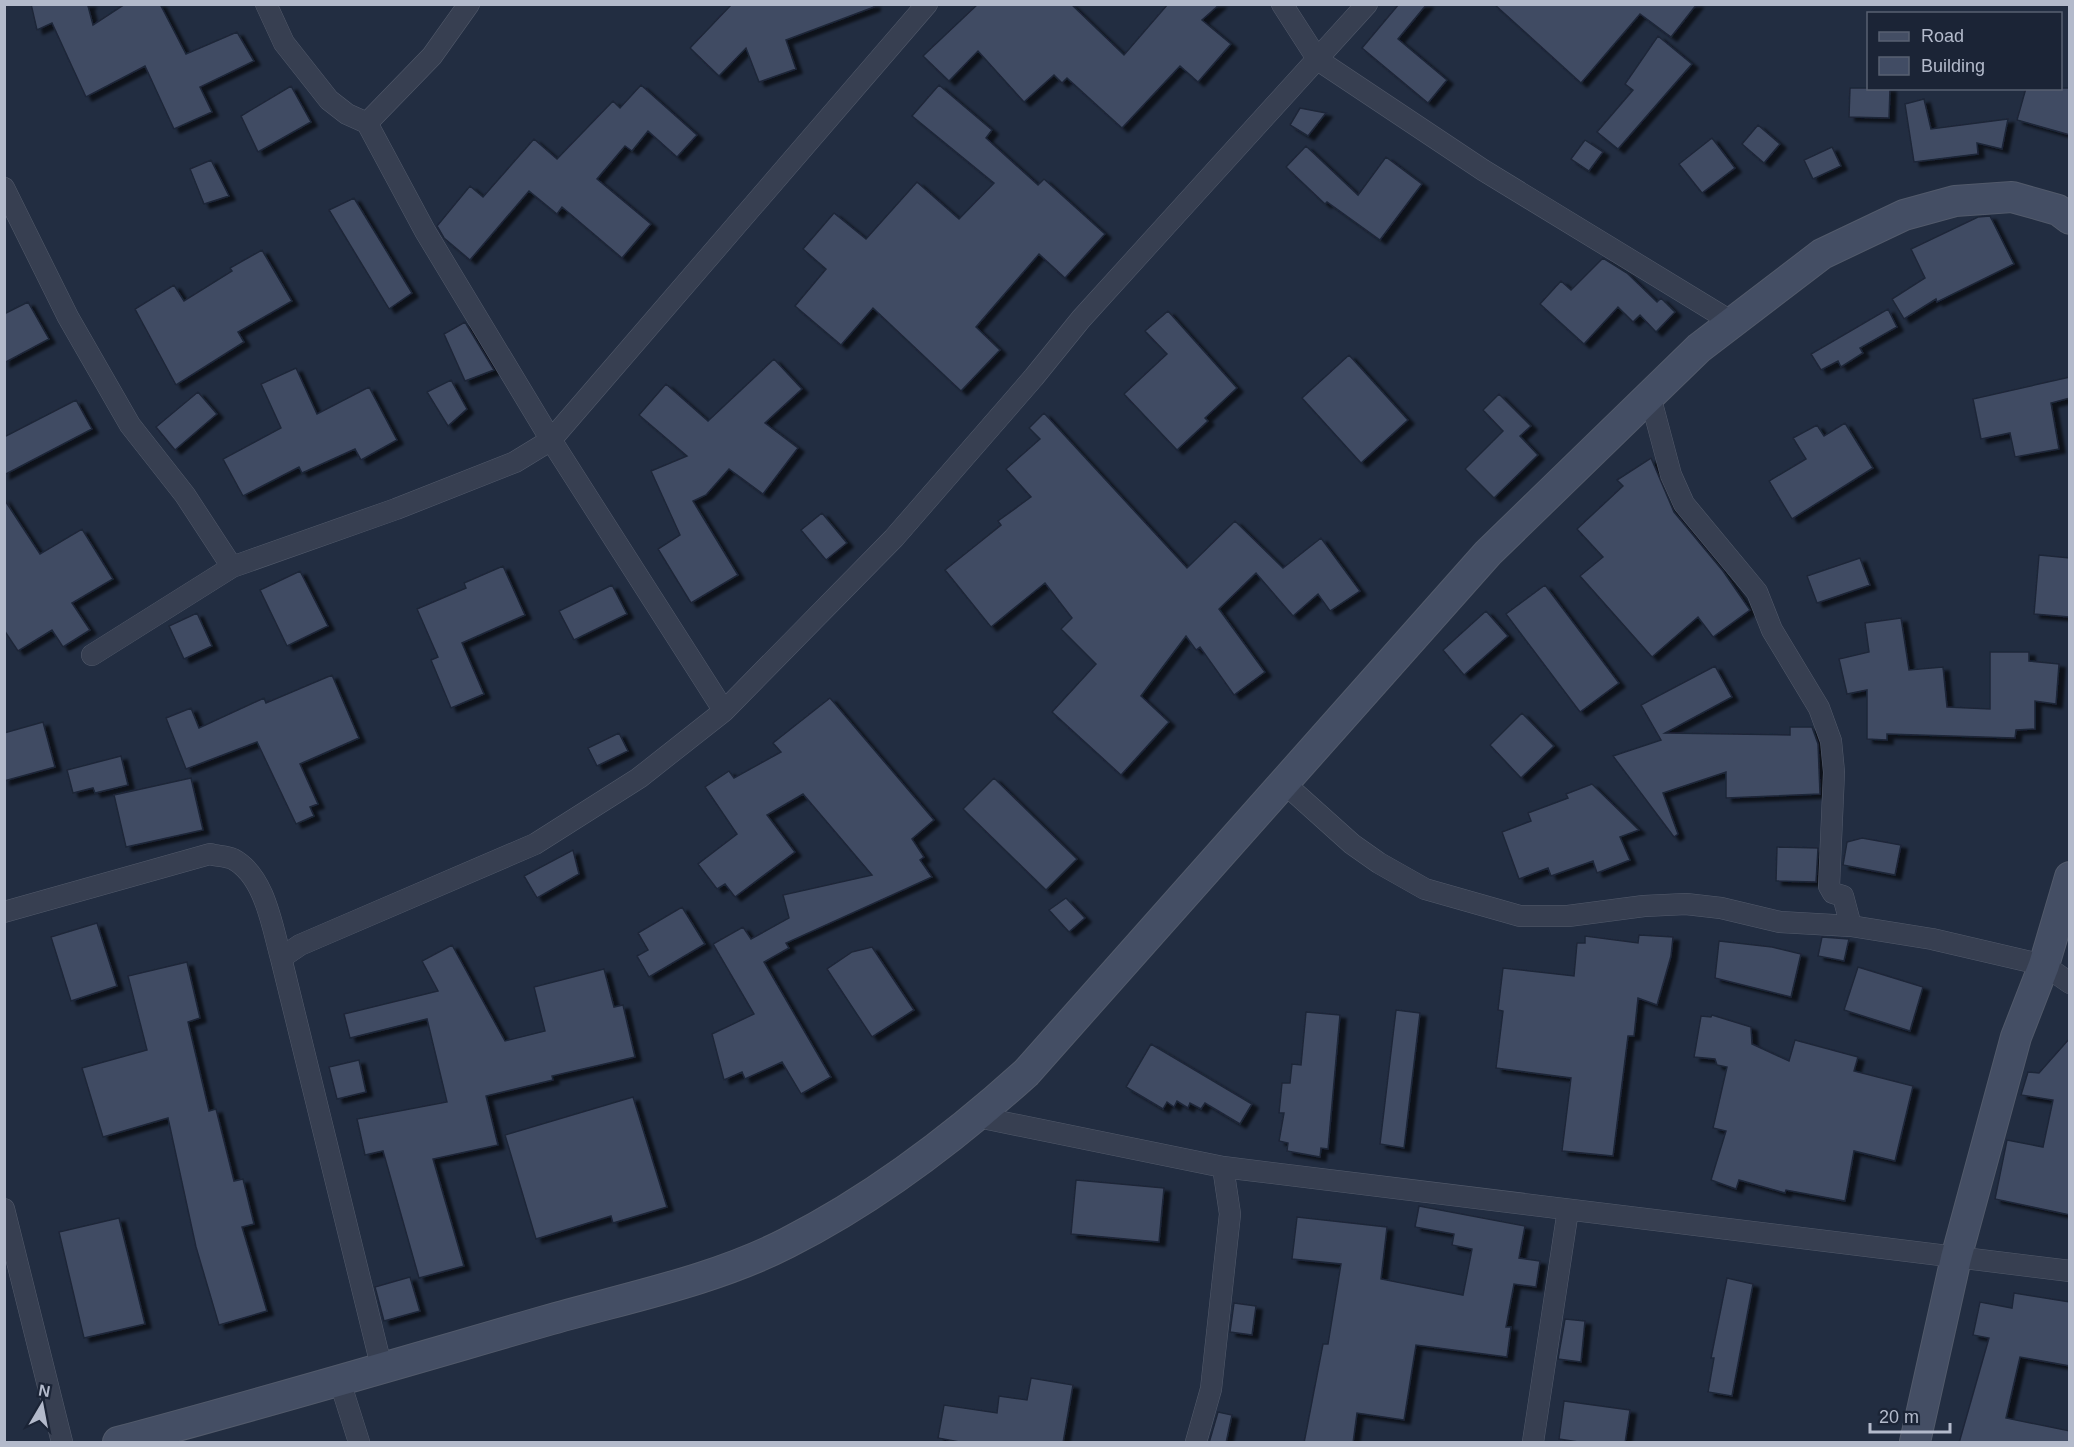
<svg xmlns="http://www.w3.org/2000/svg" width="2074" height="1447" font-family="Arial,sans-serif">
  <style>
    .building { fill: #414c64; stroke: #1e2638; stroke-width: 1.5; filter: url(#shadow) }
    .lines { fill: none; stroke-linecap: round; stroke-linejoin: round }
    .street-casing { stroke: #525a6b; stroke-width: 22 }
    .secondary-casing { stroke: #525a6b; stroke-width: 32 }
    .street { stroke: #373f51; stroke-width: 21 }
    .secondary { stroke: #444e64; stroke-width: 30 }
  </style>
  <defs>
    <filter id="shadow"><feDropShadow dx="6" dy="4" stdDeviation="1.5" flood-color="#0009"/></filter>
  </defs>
  <rect width="100%" height="100%" fill="#222d41"/>
  <!-- building -->
  <path class="building" d="M31 4H90L88 6 93 25 125 4H160L186 54 237 32 254 61 200 87 212 112 174 129 145 66 86 97 52 23 37 30Z
    M732 4H874V7L786 40 796 69 759 82 746 48 719 76 690 48Z
    M978 4H1071L1124 55 1168 4H1220L1202 20 1231 44 1198 82 1180 66 1122 128 1067 78 1062 83 1054 75 1024 102 978 51 949 81 923 56Z
    M1399 4H1427L1398 39 1447 80 1428 103 1362 48Z
    M1494 4H1697L1671 37 1640 14 1581 83Z
    M1658 36 1692 64 1618 149 1597 132 1633 90 1625 84Z
    M641 85 697 135 677 157 648 131 632 151 625 146 597 179 651 224 622 258 562 207 557 214 529 191 470 260 444 238 437 226 470 186 483 197 534 139 557 159 613 101 620 108Z
    M939 85 992 130 986 138 1038 185 1044 179 1105 234 1065 278 1039 254 976 327 1000 350 961 391 873 308 841 345 795 306 826 269 803 249 834 213 866 239 917 182 959 219 994 183 912 116Z
    M291 86 311 122 258 152 241 116Z
    M1850 88H1890L1889 118 1849 117Z
    M2026 88H2070V135L2017 120Z
    M1924 99 1931 129 2008 119 2002 149 1977 143 1978 154 1914 162 1905 104Z
    M1300 108 1326 113 1308 136 1290 125Z
    M1758 125 1780 144 1764 163 1742 144Z
    M1712 138 1735 168 1702 193 1679 164Z
    M1585 140 1603 152 1589 171 1571 159Z
    M1306 146 1358 195 1386 157 1422 184 1380 240 1327 202 1325 204 1286 167Z
    M1832 147 1841 166 1813 179 1804 160Z
    M211 160 229 196 204 204 190 169Z
    M354 198 412 293 389 309 329 210Z
    M1990 216 2014 264 1937 302 1936 299 1904 319 1892 299 1925 278 1911 249 1978 217Z
    M262 250 292 301 238 332 244 342 176 385 135 309 174 285 184 301 232 271 230 268Z
    M1603 258 1627 273 1657 302 1661 298 1675 312 1656 332 1640 315 1633 322 1618 307 1584 344 1540 304 1561 281 1571 290Z
    M28 302 49 339 4 363V314Z
    M1888 309 1897 327 1860 348 1863 353 1841 367 1838 361 1821 370 1811 354Z
    M1168 311 1237 388 1205 418 1208 421 1177 450 1124 394 1167 354 1145 331Z
    M465 322 494 370 465 381 444 334Z
    M1349 355 1408 420 1361 463 1302 398Z
    M774 359 802 389 765 423 798 448 763 494 729 469 706 495 693 501 738 575 691 603 658 549 680 535 651 471 687 456 639 415 666 384 708 421Z
    M296 368 317 414 369 387 397 440 361 460 355 449 302 473 299 467 243 496 223 459 281 428 261 384Z
    M2070 377V398L2051 403 2059 449 2015 457 2010 433 1981 439 1973 399Z
    M451 380 467 409 448 426 427 392Z
    M198 392 217 414 175 450 156 427Z
    M1499 394 1531 426 1520 436 1538 455 1494 498 1465 469 1503 431 1483 410Z
    M76 400 92 429 4 475V437Z
    M1044 413 1187 568 1235 521 1283 568 1321 538 1360 591 1330 611 1318 594 1293 616 1256 573 1219 609 1265 672 1234 695 1200 647 1196 650 1186 636 1141 696 1169 722 1121 775 1052 712 1096 664 1061 629 1072 618 1045 583 991 627 945 570 1001 525 998 521 1031 497 1006 469 1040 439 1029 428Z
    M1845 423 1873 468 1792 519 1769 481 1806 459 1793 438 1817 425 1824 436Z
    M1651 458 1674 512 1723 571 1750 610 1713 637 1698 617 1652 657 1580 576 1603 557 1577 529 1623 486 1617 480Z
    M4 499 40 554 82 529 113 579 72 603 90 630 63 647 52 630 18 651 4 630Z
    M822 513 847 543 826 560 801 530Z
    M2039 555 2070 558V617L2034 614Z
    M1860 558 1870 585 1817 603 1807 576Z
    M503 566 525 615 462 643 484 694 451 708 431 660 438 657 417 609 466 588 464 583Z
    M300 571 328 626 287 646 260 590Z
    M612 585 627 614 574 640 559 611Z
    M1545 585 1619 683 1580 712 1506 614Z
    M1486 611 1508 636 1464 675 1443 650Z
    M197 613 212 646 184 659 169 626Z
    M1901 618 1909 670 1943 667 1947 707 1990 709V652H2029V661L2059 664 2056 704 2035 701V729L2016 730 2015 738 1887 734V740L1867 739V690L1847 694 1839 659 1869 652 1865 623Z
    M1715 666 1732 697 1665 733 1790 735V727H1812L1818 744 1820 794 1726 798V772L1663 793 1678 834 1674 837 1613 756 1661 740 1641 705Z
    M332 675 359 738 300 764 318 804 310 807 314 816 296 824 257 742 186 769 166 718 191 708 199 728 264 698 266 703Z
    M830 698 934 820 912 839 924 857 920 860 932 877 786 943 789 948 764 962 831 1077 801 1094 782 1062 745 1079 742 1072 724 1080 712 1034 754 1014 713 944 743 927 751 939 789 918 783 895 872 875 803 794 767 815 795 852 735 897 725 884 717 889 698 864 737 834 705 787 729 771 734 778 781 752 773 743Z
    M1522 713 1554 746 1521 778 1490 745Z
    M43 722 55 767 4 781V733Z
    M619 733 628 751 597 766 588 748Z
    M121 756 128 785 95 793 93 788 73 793 67 770Z
    M191 778 203 830 126 847 114 795Z
    M994 778 1077 859 1046 890 963 809Z
    M1592 784 1639 830 1620 837 1630 860 1597 873 1593 861 1551 876 1548 868 1519 879 1502 832 1531 821 1528 813 1568 798 1566 794Z
    M1862 838 1901 845 1895 875 1843 865 1847 842Z
    M1777 847 1818 848 1816 882 1776 881Z
    M573 850 579 874 537 898 524 876Z
    M1066 898 1085 918 1069 932 1049 910Z
    M682 907 705 944 649 977 637 956 648 950 638 933Z
    M97 923 117 986 71 1001 51 937Z
    M1639 935 1673 937 1671 956 1657 1005 1638 998 1634 1036H1628L1613 1156 1562 1151 1571 1078 1496 1068 1503 1011 1498 1010 1503 968 1574 976 1577 943H1585V936L1638 943Z
    M1822 937 1849 939 1844 961 1818 956Z
    M1719 941 1772 947 1801 954 1791 997 1715 978Z
    M452 945 505 1041 545 1031 534 987 604 969 614 1007 623 1005 635 1057 552 1076 553 1080 486 1096 498 1145 433 1159 464 1266 419 1278 383 1151 365 1155 357 1119 447 1102 427 1019 350 1038 344 1014 438 991 422 961Z
    M872 947 914 1010 872 1037 827 969 852 952Z
    M187 962 200 1018 188 1022 209 1111 216 1109 234 1181 243 1179 254 1224 242 1227 267 1311 219 1325 196 1247 168 1118 103 1137 82 1068 147 1050 128 976Z
    M1858 967 1923 987 1910 1031 1844 1010Z
    M1396 1010 1420 1013 1404 1148 1380 1144Z
    M1306 1012 1340 1015 1328 1149 1321 1148 1320 1157 1287 1151 1288 1143 1279 1141 1284 1113H1279L1282 1083H1290L1292 1064 1301 1065Z
    M1712 1015 1751 1027 1752 1044 1789 1061 1795 1040 1858 1057 1854 1071 1913 1086 1895 1161 1854 1151 1845 1201 1786 1190 1785 1193 1739 1180 1736 1189 1711 1180 1726 1131 1713 1128 1727 1067 1717 1065 1715 1059 1694 1057 1701 1016 1711 1017Z
    M2070 1038V1215L1995 1199 2007 1140 2043 1147 2053 1100 2021 1095 2028 1072 2039 1073Z
    M1151 1044 1252 1104 1240 1124 1205 1103 1201 1109 1190 1103 1188 1108 1177 1101 1174 1107 1167 1102 1163 1109 1126 1087Z
    M359 1060 366 1092 337 1099 329 1067Z
    M633 1097 667 1207 613 1223 611 1216 536 1239 505 1135Z
    M1076 1180 1164 1188 1159 1242 1071 1234Z
    M1419 1206 1525 1226 1519 1258 1540 1261 1536 1287 1514 1284 1506 1327H1511L1507 1357 1416 1345 1404 1420 1357 1413 1353 1443H1304L1323 1344H1328L1341 1264 1292 1259 1297 1217 1387 1227 1381 1279 1463 1295 1472 1249 1452 1245 1454 1234 1415 1227Z
    M119 1218 145 1324 84 1338 59 1232Z
    M410 1277 420 1311 384 1321 375 1287Z
    M1727 1278 1753 1284 1732 1396 1708 1392 1714 1358H1711Z
    M2014 1293 2070 1302V1366L2020 1357 2006 1418 2070 1431V1443H1959L1989 1338 1973 1335 1980 1302 2012 1308Z
    M1234 1303 1256 1306 1252 1335 1230 1332Z
    M1565 1319 1585 1321 1581 1362 1558 1359Z
    M1031 1378 1073 1385 1063 1443H965L938 1438 944 1405 997 1413 999 1396 1027 1400Z
    M1564 1401 1630 1410 1625 1443H1585L1559 1439Z
    M1218 1412 1232 1415 1226 1443H1209Z"/>
  <g class="lines">
    <!-- street casing -->
    <g class="street-casing">
      <path id="street" d="M266 4 284 43 329 100 347 114 367 123 425 231 551 440 724 711
        M1282 4 1318 60 1483 170 1732 322
        M367 123 432 56 469 4
        M4 188 68 317 130 425 185 495 232 567
        M1650 396 1671 475 1684 504 1757 592 1772 630 1819 708 1831 741 1834 772 1829 886 1833 893 1843 896 1851 926
        M92 655 232 567 396 509 515 462 551 440 927 4
        M1284 783 1352 844 1379 863 1425 889 1520 916H1568L1644 906 1686 904 1721 908 1780 922 1851 926 1932 939 2044 965 2070 983
        M4 912 210 854C216 856 226 856 233 859 265 876 272 926 281 958
        M978 1117 1223 1167 2070 1271
        M4 1209 62 1442
        M382 1369 281 958 300 945 535 844 639 778 724 711 894 538 1034 377 1081 319 1367 4
        M340 1382 359 1442
        M1196 1442 1211 1389 1230 1214 1223 1167
        M1533 1442 1568 1210"/>
    </g>
    <!-- secondary casing -->
    <g class="secondary-casing">
      <path id="secondary" d="M118 1442C261 1404 403 1362 545 1321 625 1298 713 1281 787 1243 874 1199 954 1138 1026 1073L1488 553 1699 348 1822 254 1904 215 1955 201 2012 197 2058 210 2070 219
        M1915 1442 1956 1258 2016 1037 2044 965 2070 877"/>
    </g>
    <!-- street -->
    <use href="#street" class="street"/>
    <!-- secondary -->
    <use href="#secondary" class="secondary"/>
  </g>
  <!-- border -->
  <rect width="2074" height="1447" fill="none" stroke="#b3bacb" stroke-width="12"/>
  <!-- legend -->
  <rect x="1867" y="12" width="195" height="78" fill="#1b2436" stroke="#586072" stroke-width="1.5"/>
  <rect x="1879" y="32" width="30" height="9" fill="#444e64" stroke="#586072" stroke-width="1.5"/>
  <text x="1921" y="42" font-size="18" fill="#b3bacb">Road</text>
  <rect x="1879" y="57" width="30" height="18" fill="#414c64" stroke="#586072" stroke-width="1.5"/>
  <text x="1921" y="72" font-size="18" fill="#b3bacb">Building</text>
  <!-- north arrow -->
  <g transform="translate(42 1405) rotate(10)" stroke="#1b2436" stroke-width="4.5" paint-order="stroke">
  <path d="M0-4.5L10 22L0 15L-10 22Z" fill="#b3bacb"/>
  <text y="-9" font-size="16" font-weight="bold" text-anchor="middle" fill="#b3bacb">N</text>
  </g>
  <!-- scale -->
  <path d="M1870 1423v9h80v-9" fill="none" stroke="#b3bacb" stroke-width="3"/>
  <text x="1879" y="1423" font-size="18" fill="#b3bacb" stroke="#1b2436" stroke-width="4.5" paint-order="stroke">20 m</text>
</svg>
